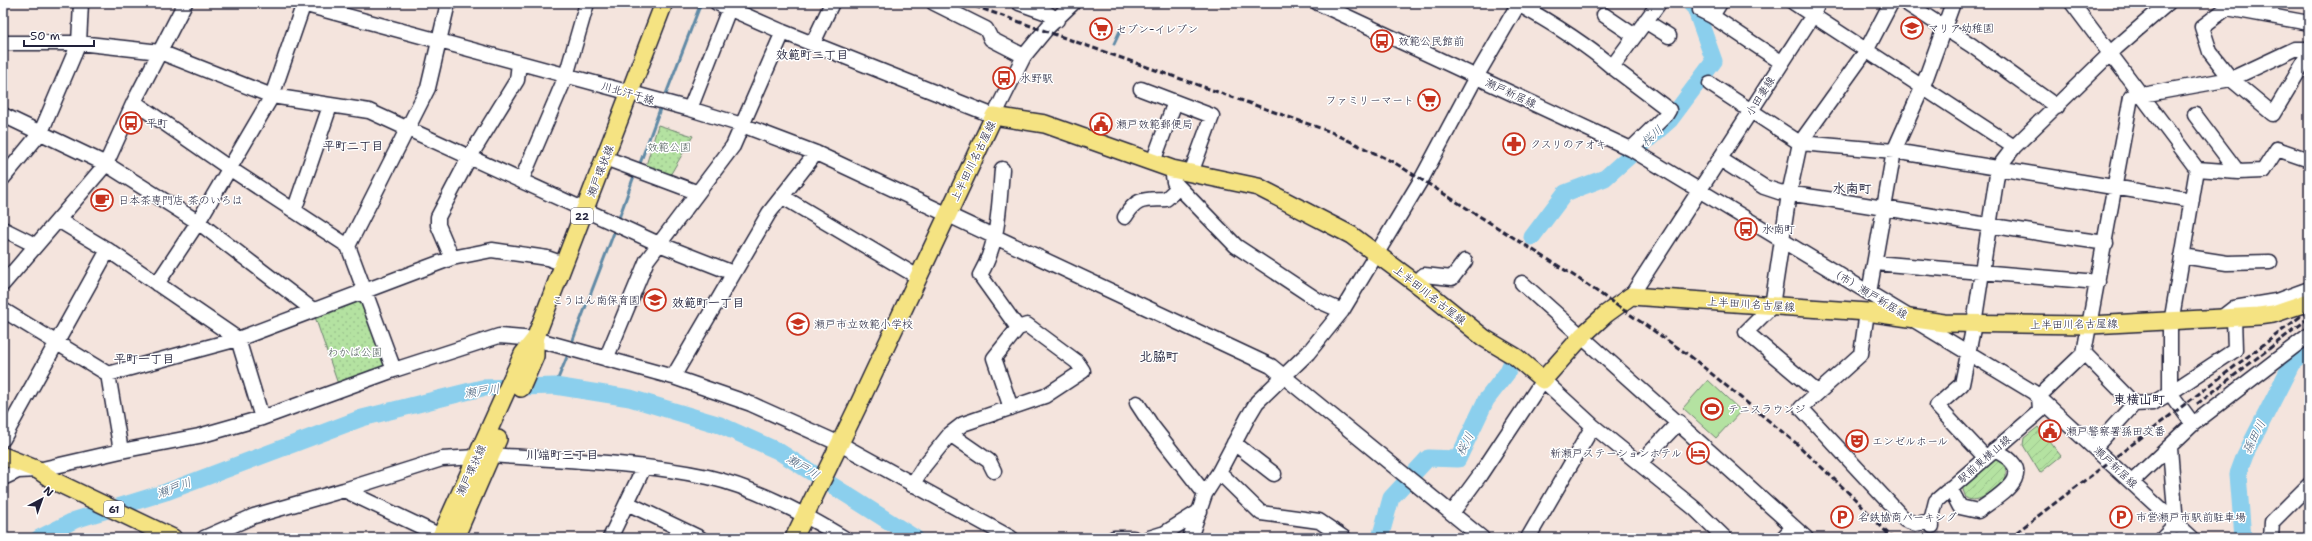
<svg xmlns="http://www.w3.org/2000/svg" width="2312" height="541" font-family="'Shantell Sans','Klee One',sans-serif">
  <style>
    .park { fill: url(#park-dots); stroke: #6b826e }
    .garden { fill: url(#garden-furrows); stroke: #6b826e }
    .pitch { fill: #b4e2a1; stroke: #6b826e }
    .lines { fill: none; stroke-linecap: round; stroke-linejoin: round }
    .stream { stroke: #618aa6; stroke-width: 3 }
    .river { stroke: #8bcfed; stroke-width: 17 }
    .minor-tunnel { stroke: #cabdbd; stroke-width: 14; stroke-dasharray: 14 7; stroke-linecap: butt }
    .minor-casing { stroke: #22223b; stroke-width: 17 }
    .major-casing { stroke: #22223b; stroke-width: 20 }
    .minor { stroke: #fff; stroke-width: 14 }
    .major { stroke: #f5e382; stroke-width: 17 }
    .rail { stroke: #22223b; stroke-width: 3; stroke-dasharray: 6 3; stroke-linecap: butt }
    .labels { text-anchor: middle; stroke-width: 3; stroke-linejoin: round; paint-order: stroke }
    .shield { fill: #fff; stroke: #646476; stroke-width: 1 }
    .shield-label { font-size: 10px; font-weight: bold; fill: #22223b }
    .poi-label { font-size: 11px; fill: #22223b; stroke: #fff; text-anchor: start }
    .street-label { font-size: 11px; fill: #22223b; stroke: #fff }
    .park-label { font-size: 11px; fill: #4e5c5a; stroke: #fff }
    .neighbourhood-label { font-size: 12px; font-weight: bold; fill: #22223b; stroke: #fff }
    .water-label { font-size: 12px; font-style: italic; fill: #475f79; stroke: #fff }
    .quarter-label { font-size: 13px; font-weight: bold; fill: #22223b; stroke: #fff }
  </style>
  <defs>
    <pattern id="park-dots" width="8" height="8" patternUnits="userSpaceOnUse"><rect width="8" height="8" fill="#b4e2a1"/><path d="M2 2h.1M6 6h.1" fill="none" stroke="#9ac28c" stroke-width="1.8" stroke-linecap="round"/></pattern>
    <pattern id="garden-furrows" width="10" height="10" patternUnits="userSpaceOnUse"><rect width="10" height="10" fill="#b4e2a1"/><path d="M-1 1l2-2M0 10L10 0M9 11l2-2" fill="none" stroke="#9ac28c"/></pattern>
  </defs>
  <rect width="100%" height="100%" fill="#f4e4dd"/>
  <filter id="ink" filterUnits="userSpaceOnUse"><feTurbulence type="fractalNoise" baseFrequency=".025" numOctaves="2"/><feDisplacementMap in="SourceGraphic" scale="8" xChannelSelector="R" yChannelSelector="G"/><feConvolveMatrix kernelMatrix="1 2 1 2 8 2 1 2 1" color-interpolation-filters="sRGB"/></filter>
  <g filter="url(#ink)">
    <!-- park -->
    <path class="park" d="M658 125 693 136 669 177 645 169Z
      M363 296 390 370 340 390 314 314Z"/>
    <!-- garden -->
    <path class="garden" d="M2038 427 2061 456 2040 473 2023 445 2024 438Z
      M1994 458C2005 461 2009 472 2004 482 1993 490 1979 505 1966 498L1962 487Z"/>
    <!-- pitch -->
    <path class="pitch" d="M1708 380 1741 411 1716 438 1683 408Z"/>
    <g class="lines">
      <!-- stream -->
      <path class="stream" d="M1132 6 1133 3
        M1114 44 1120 31
        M666 94 701 3
        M639 166 660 109
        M619 218 635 173
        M571 345 615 230
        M555 386 569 352"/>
      <!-- river -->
      <path class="river" d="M1532 237 1565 193 1605 178 1670 120 1714 61 1695 8 1690 3
        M39 538 75 520 166 492 362 418 482 388 555 386 630 398 720 425 778 451 915 538
        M1380 538 1391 498 1428 458 1458 459 1486 400 1507 373 1512 362
        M2243 538 2238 474 2245 455 2292 363 2309 350"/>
      <!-- minor-tunnel -->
      <path class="minor-tunnel" d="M1932 526 1934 538"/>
      <!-- minor casing -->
      <g class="minor-casing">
        <path id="minor" d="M299 3 690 109 742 125 816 153 1271 366 1482 538
          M717 3 783 32 994 116 1024 56 1048 27 1073 3
          M934 3 986 29 991 39 1024 56
          M1019 3 1047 13 1057 20
          M1318 3 1631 149 2033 392 2192 538
          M1794 3 2014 147
          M1906 3 1971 45 2057 107
          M2072 3 2197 169 2170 329V393L2193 424
          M2226 3 2227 8 2309 23
          M1518 4C1552 23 1583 42 1612 67
          M2227 8 2202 27 2210 52 2231 79 2273 114 2309 54
          M1700 10 1712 16 1781 62
          M1604 15 1635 36
          M1712 16 1720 3
          M1645 21 1669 36
          M3 43H79L160 52 272 96 369 111 659 244 733 273
          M813 43 832 3
          M1710 84 1800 143 1894 151 2192 200
          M1141 89 1212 116 1191 173
          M134 102 229 168 348 246 394 370
          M690 109 729 9
          M3 115 106 164 198 222 313 310
          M2195 115 2238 172
          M1631 149 1666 115 1669 110 1612 67 1659 3
          M605 158 696 192
          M1720 159 1764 187 1779 192C1888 207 1996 228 2106 243
          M1153 162 1175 102
          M1002 169C999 206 999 243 980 275L1018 328 994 358 1011 408
          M1172 169 1174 182 1236 246 1319 301 1342 311
          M2197 169 2238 172 2263 171 2277 149 2309 160
          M3 178 41 132 79 43 81 3
          M522 179 566 76 587 3
          M783 197 918 277
          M294 211 330 106
          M1125 217C1137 197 1144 200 1166 199L1178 188
          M58 220 108 250 238 339 262 418
          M3 229 35 245
          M348 246 428 88 448 3
          M2182 256 2227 263 2270 262
          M452 258 438 225V217L469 158 517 80 519 63
          M1875 263 2098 282
          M1416 283 1424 275 1452 278 1465 261
          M1522 283 1806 538
          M3 284 106 164 134 102 185 3
          M157 284 198 222 272 96 304 3
          M1869 293 1894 151 1923 86 1953 3
          M1631 296 1813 15 1818 3
          M3 310 108 374 238 339 452 258 492 250 547 258 564 264
          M1867 312 1861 354 1801 408 1905 520 1916 524 1931 521
          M2221 318 2234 308 2276 301 2309 289
          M2084 353 2134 404 2153 403 2170 393 2235 350 2234 318
          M606 359 647 260 733 146 783 32
          M108 374 121 451
          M673 377 769 213 816 153
          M1817 392 1746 332 1772 306 1789 194 1800 143 1866 51 1891 3
          M2039 396 2084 353 2131 97 2231 79 2295 49H2309
          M1137 403 1152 426 1205 494
          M950 434 989 461 994 471
          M3 439 108 250
          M1234 443 1274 474
          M2095 447 2134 404
          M2170 448 2176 524
          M490 455C562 460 637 462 708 477 756 488 802 513 844 538
          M1985 457 1937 406 1962 384 1974 324 1998 168 2014 147 2117 47 2168 3
          M1641 462 1679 422
          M1219 472 1261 513 1319 521 1344 538
          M3 478 18 471 38 470 121 451 199 436 262 418 394 370 499 336 535 339 673 377 751 404 840 444 1011 538
          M2132 482 2193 424 2309 335
          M912 485 924 466 950 434 963 424 1045 396 1083 371 1077 362 1027 325 1018 328
          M1950 488 1960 507 1978 511C2001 494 2042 472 1994 450
          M344 490 445 538
          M627 503 700 538
          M1452 513 1480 475 1543 380 1593 426 1694 508 1725 538
          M1932 526 1931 521 1936 501 2040 411 2039 396
          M204 538 254 516 344 490 442 459 477 457
          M610 538 644 467
          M1114 538H1133
          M1149 538 1165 533 1200 511
          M1190 538 1205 494 1219 472 1248 417 1257 402 1308 353 1342 311 1421 180 1476 77 1519 3
          M1528 538 1593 426
          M1783 538 1793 527
          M2162 538 2176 524
          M2271 538 2272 522 2309 485"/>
      </g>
      <!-- major casing -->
      <g class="major-casing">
        <path id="major" d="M521 388 535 356V339
          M3 456 38 470 54 481 173 538
          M440 538 523 354 535 339 664 3
          M455 538 498 439
          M794 538 857 408 994 116 1045 124 1172 169 1258 187 1351 235 1421 287 1484 338 1516 357 1543 380 1583 335 1606 314 1631 296 1867 312 1944 323 2091 325 2259 316 2273 314 2309 302"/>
      </g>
      <!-- minor -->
      <use href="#minor" class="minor"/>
      <!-- major -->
      <use href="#major" class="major"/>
      <!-- rail -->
      <path class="rail" d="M966 3 1331 132 1395 163 1576 277 1690 356 1797 444 1855 499 1892 538
        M2197 404 2309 318
        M2009 538 2309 310"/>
    </g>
  </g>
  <!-- icons -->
  <defs>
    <g id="school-ring" transform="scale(1.15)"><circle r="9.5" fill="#fff" stroke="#c8321e" stroke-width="1.5"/><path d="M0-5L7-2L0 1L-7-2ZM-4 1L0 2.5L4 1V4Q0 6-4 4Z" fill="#c8321e"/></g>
    <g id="supermarket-ring" transform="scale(1.15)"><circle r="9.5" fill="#fff" stroke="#c8321e" stroke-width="1.5"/><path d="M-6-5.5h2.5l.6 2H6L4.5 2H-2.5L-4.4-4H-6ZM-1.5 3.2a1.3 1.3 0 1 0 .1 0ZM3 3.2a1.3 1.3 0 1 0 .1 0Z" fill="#c8321e"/></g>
    <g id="bus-ring" transform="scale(1.15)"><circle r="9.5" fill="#fff" stroke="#c8321e" stroke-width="1.5"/><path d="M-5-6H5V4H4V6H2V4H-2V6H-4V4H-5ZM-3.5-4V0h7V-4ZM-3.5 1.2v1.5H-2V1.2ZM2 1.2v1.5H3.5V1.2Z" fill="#c8321e"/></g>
    <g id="civic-ring" transform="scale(1.15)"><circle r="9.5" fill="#fff" stroke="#c8321e" stroke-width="1.5"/><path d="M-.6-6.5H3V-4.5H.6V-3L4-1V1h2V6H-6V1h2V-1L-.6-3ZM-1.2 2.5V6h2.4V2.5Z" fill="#c8321e"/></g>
    <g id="pharmacy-ring" transform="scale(1.15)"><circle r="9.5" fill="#fff" stroke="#c8321e" stroke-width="1.5"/><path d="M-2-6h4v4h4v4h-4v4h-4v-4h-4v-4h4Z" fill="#c8321e"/></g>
    <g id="cafe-ring" transform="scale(1.15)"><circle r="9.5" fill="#fff" stroke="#c8321e" stroke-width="1.5"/><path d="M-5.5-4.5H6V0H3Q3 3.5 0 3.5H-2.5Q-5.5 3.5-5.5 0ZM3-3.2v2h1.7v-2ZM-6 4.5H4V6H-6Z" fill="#c8321e"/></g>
    <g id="stadium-ring" transform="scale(1.15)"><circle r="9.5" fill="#fff" stroke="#c8321e" stroke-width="1.5"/><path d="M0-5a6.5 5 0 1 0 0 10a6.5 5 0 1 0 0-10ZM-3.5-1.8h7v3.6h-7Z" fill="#c8321e"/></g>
    <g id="theatre-ring" transform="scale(1.15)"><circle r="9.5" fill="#fff" stroke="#c8321e" stroke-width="1.5"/><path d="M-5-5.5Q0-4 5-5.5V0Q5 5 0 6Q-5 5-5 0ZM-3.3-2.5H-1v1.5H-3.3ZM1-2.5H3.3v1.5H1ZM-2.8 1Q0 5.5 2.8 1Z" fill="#c8321e"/></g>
    <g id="hotel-ring" transform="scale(1.15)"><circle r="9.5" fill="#fff" stroke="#c8321e" stroke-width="1.5"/><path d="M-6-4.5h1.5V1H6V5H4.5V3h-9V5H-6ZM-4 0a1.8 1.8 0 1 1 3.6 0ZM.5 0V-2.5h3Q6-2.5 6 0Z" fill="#c8321e"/></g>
    <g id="parking-ring" transform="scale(1.15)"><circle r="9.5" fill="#fff" stroke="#c8321e" stroke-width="1.5"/><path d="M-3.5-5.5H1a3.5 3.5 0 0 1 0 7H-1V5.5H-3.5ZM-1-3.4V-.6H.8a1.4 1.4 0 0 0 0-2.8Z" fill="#c8321e"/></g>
  </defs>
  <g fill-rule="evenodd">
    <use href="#school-ring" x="1912" y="28"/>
    <use href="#supermarket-ring" x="1101" y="29"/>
    <use href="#bus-ring" x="1382" y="41"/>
    <use href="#bus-ring" x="1004" y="78"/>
    <use href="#supermarket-ring" x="1429" y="100"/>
    <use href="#bus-ring" x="131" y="123"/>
    <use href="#civic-ring" x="1101" y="124"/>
    <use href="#pharmacy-ring" x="1514" y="144"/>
    <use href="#cafe-ring" x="102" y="200"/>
    <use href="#bus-ring" x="1746" y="229"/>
    <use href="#school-ring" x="655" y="300"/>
    <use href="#school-ring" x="798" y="324"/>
    <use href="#stadium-ring" x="1712" y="409"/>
    <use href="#civic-ring" x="2050" y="431"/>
    <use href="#theatre-ring" x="1857" y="441"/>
    <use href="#hotel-ring" x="1698" y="453"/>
    <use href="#parking-ring" x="1842" y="517"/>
    <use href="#parking-ring" x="2121" y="517"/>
  </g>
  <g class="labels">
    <!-- shield labels -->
    <g class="shield">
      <rect x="571" y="208" width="22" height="16" rx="3"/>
      <rect x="104" y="501" width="20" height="16" rx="3"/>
    </g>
    <g class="shield-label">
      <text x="582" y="220">22</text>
      <text x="114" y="513">61</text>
    </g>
    <!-- poi labels -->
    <g class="poi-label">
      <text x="1928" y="32">マリア幼稚園</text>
      <text x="1116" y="33">セブン-イレブン</text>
      <text x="1398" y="45">效範公民館前</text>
      <text x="1020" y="82">水野駅</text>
      <text x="1414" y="104" text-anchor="end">ファミリーマート</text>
      <text x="146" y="127">平町</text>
      <text x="1116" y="128">瀬戸效範郵便局</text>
      <text x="1530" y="148">クスリのアオキ</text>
      <text x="118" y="204">日本茶専門店 茶のいろは</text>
      <text x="1762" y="233">水南町</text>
      <text x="640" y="304" text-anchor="end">こうはん南保育園</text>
      <text x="814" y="328">瀬戸市立效範小学校</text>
      <text x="1728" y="413">テニスラウンジ</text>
      <text x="2066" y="435">瀬戸警察署孫田交番</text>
      <text x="1872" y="445">エンゼルホール</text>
      <text x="1682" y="457" text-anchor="end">新瀬戸ステーションホテル</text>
      <text x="1858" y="521">名鉄協商パーキング</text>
      <text x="2136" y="521">市営瀬戸市駅前駐車場</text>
    </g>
    <!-- street labels -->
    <g class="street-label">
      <text transform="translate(628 93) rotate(16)" y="4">川北汗干線</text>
      <text transform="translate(1511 93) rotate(25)" y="4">瀬戸新居線</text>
      <text transform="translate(1760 96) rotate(-58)" y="4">小田妻線</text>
      <text transform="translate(973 161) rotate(-64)" y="4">上半田川名古屋線</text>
      <text transform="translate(600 171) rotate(-69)" y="4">瀬戸環状線</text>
      <text transform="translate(1869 293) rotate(31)" y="4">（市）瀬戸新居線</text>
      <text transform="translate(1430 295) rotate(38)" y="4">上半田川名古屋線</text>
      <text transform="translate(1751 304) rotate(4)" y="4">上半田川名古屋線</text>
      <text transform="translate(2074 324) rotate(-1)" y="4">上半田川名古屋線</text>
      <text transform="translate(1984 459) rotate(-41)" y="4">駅前東横山線</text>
      <text transform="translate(2116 467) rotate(43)" y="4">瀬戸新居線</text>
      <text transform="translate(471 470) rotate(-65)" y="4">瀬戸環状線</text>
    </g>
    <!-- park labels -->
    <g class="park-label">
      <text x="669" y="151">效範公園</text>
      <text x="355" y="356">わかば公園</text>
    </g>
    <!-- neighbourhood labels -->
    <g class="neighbourhood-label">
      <text x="812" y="59">效範町二丁目</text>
      <text x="353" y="150">平町二丁目</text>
      <text x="708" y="307">效範町一丁目</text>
      <text x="144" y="363">平町一丁目</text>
      <text x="562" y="459">川端町三丁目</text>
    </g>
    <!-- water labels -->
    <g class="water-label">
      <text transform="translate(1652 136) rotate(-42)" y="4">桜川</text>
      <text transform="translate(482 391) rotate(-8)" y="4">瀬戸川</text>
      <text transform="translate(2254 437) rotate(-63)" y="4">孫田川</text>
      <text transform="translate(1465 444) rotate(-63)" y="4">桜川</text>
      <text transform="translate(803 467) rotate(32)" y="4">瀬戸川</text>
      <text transform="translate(174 488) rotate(-20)" y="4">瀬戸川</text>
    </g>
    <!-- quarter labels -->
    <g class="quarter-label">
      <text x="1852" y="193">水南町</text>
      <text x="1159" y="361">北脇町</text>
      <text x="2139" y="404">東横山町</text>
    </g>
  </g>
  <!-- margin -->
  <rect width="2312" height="541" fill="none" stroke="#fff" stroke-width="16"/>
  <rect x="8" y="8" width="2296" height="525" fill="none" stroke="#22223b" stroke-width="1.5" filter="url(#ink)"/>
  <!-- north arrow -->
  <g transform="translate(42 499) rotate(41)" stroke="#ffffff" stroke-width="3" paint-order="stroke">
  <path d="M0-3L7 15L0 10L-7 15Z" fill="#22223b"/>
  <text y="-6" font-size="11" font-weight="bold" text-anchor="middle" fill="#22223b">N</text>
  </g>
  <!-- scale -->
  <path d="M24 40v6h70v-6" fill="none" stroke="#22223b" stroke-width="2"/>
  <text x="30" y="40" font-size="12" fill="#22223b" stroke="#ffffff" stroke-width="3" paint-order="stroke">50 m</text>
</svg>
